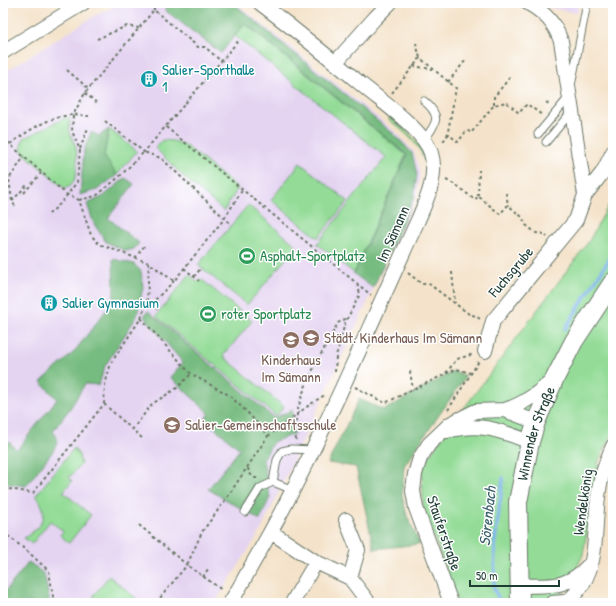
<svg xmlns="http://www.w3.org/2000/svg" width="616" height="606" font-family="'Patrick Hand',sans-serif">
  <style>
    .built { fill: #e4d3f1 }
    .green { fill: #93db96; stroke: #598c65 }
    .forest { fill: #76bb7f; stroke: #4a7c5a }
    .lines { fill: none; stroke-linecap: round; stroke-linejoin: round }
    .stream { stroke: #7db3eb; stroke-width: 3.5 }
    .service-casing { stroke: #6a7768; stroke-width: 9 }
    .minor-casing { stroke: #6a7768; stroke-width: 16 }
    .tertiary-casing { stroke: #6a7768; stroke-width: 20 }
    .path { stroke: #6a7768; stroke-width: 2; stroke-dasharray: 3 3; stroke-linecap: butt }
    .service { stroke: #fff; stroke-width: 7 }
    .minor { stroke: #fff; stroke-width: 14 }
    .tertiary { stroke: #fff; stroke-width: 18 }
    .labels { text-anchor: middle; stroke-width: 3; stroke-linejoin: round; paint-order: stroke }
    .culture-label { font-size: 15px; fill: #0d838f; stroke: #fff; text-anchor: start }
    .street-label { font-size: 15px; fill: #1f3d34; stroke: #fff }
    .leisure-label { font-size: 15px; fill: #27864d; stroke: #fff; text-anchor: start }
    .education-label { font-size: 15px; fill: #785e54; stroke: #fff; text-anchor: start }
    .water-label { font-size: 16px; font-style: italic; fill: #3b606b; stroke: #fff }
  </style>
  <rect width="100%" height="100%" fill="#fff"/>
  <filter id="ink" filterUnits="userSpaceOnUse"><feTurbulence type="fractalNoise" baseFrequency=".025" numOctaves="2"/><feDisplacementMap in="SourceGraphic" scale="8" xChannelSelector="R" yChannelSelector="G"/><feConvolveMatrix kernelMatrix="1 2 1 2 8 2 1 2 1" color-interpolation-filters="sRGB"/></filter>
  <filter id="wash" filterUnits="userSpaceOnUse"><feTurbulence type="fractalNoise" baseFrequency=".012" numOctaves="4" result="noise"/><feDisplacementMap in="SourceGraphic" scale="16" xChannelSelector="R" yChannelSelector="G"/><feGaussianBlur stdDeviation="0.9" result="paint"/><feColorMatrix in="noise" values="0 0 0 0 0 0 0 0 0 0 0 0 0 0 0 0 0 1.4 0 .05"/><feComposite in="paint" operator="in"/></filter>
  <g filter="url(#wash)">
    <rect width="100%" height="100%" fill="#f4e3ca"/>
    <!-- built -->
    <path class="built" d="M122 3H236L397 133 414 152 420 173 416 198 261 530 215 603H3V73L96 15Z
      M542 3H579L577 13 550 8Z"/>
    <!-- green -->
    <path class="green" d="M245 24 406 155 354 273 317 244 386 157 235 36Z
      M390 117C406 130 432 150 429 174 428 180 424 186 423 192 424 186 426 179 426 173 427 148 405 133 388 119Z
      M65 118 70 119C70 123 69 128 70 132 70 136 74 140 75 144 78 154 80 189 64 188L22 152 21 145 24 138Z
      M109 129 137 151 117 175 104 156Z
      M162 140 174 141 185 145 238 188 224 211 188 181 155 148Z
      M300 163 348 201 318 238 271 200Z
      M613 197V433L599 460 583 555 567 589 545 603H458L423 507 422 469 435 447 589 241Z
      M248 205 297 246 247 305 198 265Z
      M189 275 197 282 201 279 252 321 223 356 284 407 276 416 156 316Z
      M74 448 79 455 81 464 69 478 72 481 63 492 91 515 69 543 60 535 63 531 50 521 32 544 24 538C43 526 50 515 36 495Z
      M109 576 142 603H102L93 596Z"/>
    <!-- forest -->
    <path class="forest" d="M164 3H233L395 135 412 153 417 174 414 197 373 288 354 274 407 155 245 23 221 53 166 11Z
      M109 129 104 156 117 175 97 190 80 195 84 150 91 132 99 136Z
      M125 178 134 184 108 218 139 243 134 249 126 251 106 242 94 224 87 204 104 196Z
      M113 259 134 264 141 271 143 287 137 316 105 366 99 385 85 384 71 407 53 431 58 441 53 451 26 486 3 483V433L8 441 17 450 57 399 41 382 74 352 114 300Z
      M148 311 274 418 292 410 294 434 273 442 263 460 270 497 260 520 208 489 240 449 205 420 209 413 170 377 183 363 144 316Z
      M454 371 466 376 404 466 402 495 407 516 420 544 374 549 356 467 328 463 359 399 384 410Z
      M29 562 44 574 49 598V603H3V594Z"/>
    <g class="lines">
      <!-- stream -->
      <path class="stream" d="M565 329 613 253
        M501 603 494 589 495 541 503 478"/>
    </g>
  </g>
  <g filter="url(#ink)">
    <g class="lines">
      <!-- service casing -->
      <g class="service-casing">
        <path id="service" d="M572 81 587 3
          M538 134 569 97
          M424 140C437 123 442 116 424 101
          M546 142 572 111
          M273 482 277 460 282 451 291 449 312 450
          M245 512 260 488 273 482 293 490"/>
      </g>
      <!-- minor casing -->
      <g class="minor-casing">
        <path id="minor" d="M3 52 83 3
          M335 63 375 18 390 3
          M585 195 603 172 613 152
          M485 351 493 321 576 220 585 195 561 41C554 22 545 13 528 3
          M505 410C524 404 538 393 553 380
          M447 431C481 422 499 430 530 442
          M346 520 358 550 350 578
          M271 532 316 562 350 578 369 603
          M519 586C549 585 566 590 588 566
          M230 603C240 588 248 571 257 556 319 448 366 333 418 220 427 199 438 176 431 153 424 131 385 104 367 89 332 60 296 30 260 3
          M292 603 316 562
          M451 603 416 508 413 491 415 474 420 458 429 444 450 424 476 411 505 410 536 422
          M552 603C556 602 563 603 567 601 570 600 574 595 576 593 601 565 593 524 599 490 601 475 607 460 613 446"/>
      </g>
      <!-- tertiary casing -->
      <g class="tertiary-casing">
        <g id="tertiary">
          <path id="s1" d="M520 603 518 502 530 442 536 422 554 380 574 341 613 282"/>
        </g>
      </g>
      <!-- path -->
      <path class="path" d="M154 10V3
        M97 39 127 26 139 28
        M416 43 420 58
        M413 66 432 69
        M67 70 89 89
        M448 82 465 61
        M85 93 98 104
        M392 93 420 58 456 88 447 137 441 143
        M546 102 550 105
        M494 105V97L511 76
        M105 121 144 152 239 40
        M166 127 371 295
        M447 133 458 142 467 130 471 133 494 105 506 102 519 113 527 104 542 115
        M3 138 66 194 79 200 91 235 99 244 149 263 174 281 224 219 243 189
        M10 144C28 131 49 116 73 115 78 114 83 116 89 116
        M80 149 88 128
        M446 180 456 185 475 200 478 196 500 214 508 205 522 217 526 225 536 233 544 234 547 237
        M24 193 41 173
        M506 193 508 205
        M478 196 479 170
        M79 200 96 196 119 177 144 152 161 158 232 225
        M12 201 26 186 29 188
        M15 206 12 201 9 179 24 157
        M49 214 61 203 77 182 80 150 72 131 73 115 85 93 154 10 198 47H205L221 61
        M135 258 145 245
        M184 268 199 281
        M452 272 455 303
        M408 273 422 284H429L469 314 476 316 481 320
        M194 277 201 268
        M151 304 174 281
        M151 304 160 311
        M141 318 191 374 229 395 250 415 268 436 226 499 202 532 187 565 222 590
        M410 371 413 390
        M335 372 336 356 345 323 360 294 357 283
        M446 373 457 359 474 354
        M355 387 385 403 456 369 471 373
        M104 404 144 440
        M448 410 479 361
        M132 430 152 404 177 388 191 374
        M268 436C287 423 304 407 325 395
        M296 440C291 401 320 357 338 323L347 318
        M248 468 249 473 255 478H259
        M3 488 33 493 104 404 105 385 111 363 141 318 147 302 149 263
        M139 525 187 565 156 603
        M3 532 26 550 49 571 54 603
        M203 577 208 569"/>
      <!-- service -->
      <use href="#service" class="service"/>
      <!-- minor -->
      <use href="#minor" class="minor"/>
      <!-- tertiary -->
      <use href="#tertiary" class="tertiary"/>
    </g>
  </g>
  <!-- icons -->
  <defs>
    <g id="building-disc" transform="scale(0.9)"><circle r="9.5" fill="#0f9aa8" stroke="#fff"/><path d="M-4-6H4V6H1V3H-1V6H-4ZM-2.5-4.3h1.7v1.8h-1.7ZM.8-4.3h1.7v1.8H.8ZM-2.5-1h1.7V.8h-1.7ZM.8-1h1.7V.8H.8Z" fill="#fff"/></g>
    <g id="stadium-disc" transform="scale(0.9)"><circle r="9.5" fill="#2e9e5b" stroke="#fff"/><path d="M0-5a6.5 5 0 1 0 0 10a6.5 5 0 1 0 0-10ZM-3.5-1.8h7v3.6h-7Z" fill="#fff"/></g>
    <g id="school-disc" transform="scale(0.9)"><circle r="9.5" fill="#8d6e63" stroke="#fff"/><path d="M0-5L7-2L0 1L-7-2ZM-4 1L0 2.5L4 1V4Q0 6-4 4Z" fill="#fff"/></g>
  </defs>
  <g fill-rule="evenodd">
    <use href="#building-disc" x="149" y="79"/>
    <use href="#stadium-disc" x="247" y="256"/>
    <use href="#building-disc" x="49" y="303"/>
    <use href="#stadium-disc" x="208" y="314"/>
    <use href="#school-disc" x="311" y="338"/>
    <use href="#school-disc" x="291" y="340"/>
    <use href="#school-disc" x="172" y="425"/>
  </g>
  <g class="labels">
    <!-- culture labels -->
    <g class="culture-label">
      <text x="162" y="75">Salier-Sporthalle<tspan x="162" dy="17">1</tspan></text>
      <text x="62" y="308">Salier Gymnasium</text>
    </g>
    <!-- street labels -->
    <g class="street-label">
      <text transform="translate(393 234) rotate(-66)" y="5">Im Sämann</text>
      <text transform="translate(511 272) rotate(-50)" y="5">Fuchsgrube</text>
      <text dy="5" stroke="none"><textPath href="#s1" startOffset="172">Winnender Straße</textPath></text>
      <text transform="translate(583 502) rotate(-82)" y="5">Wendelkönig</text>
      <text transform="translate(444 533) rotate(71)" y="5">Stauferstraße</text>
    </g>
    <!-- leisure labels -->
    <g class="leisure-label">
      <text x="260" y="261">Asphalt-Sportplatz</text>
      <text x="221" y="319">roter Sportplatz</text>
    </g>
    <!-- education labels -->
    <g class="education-label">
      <text x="324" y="343">Städt. Kinderhaus Im Sämann</text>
      <text x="291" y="365" text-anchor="middle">Kinderhaus<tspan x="291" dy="17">Im Sämann</tspan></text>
      <text x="185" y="430">Salier-Gemeinschaftsschule</text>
    </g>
    <!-- water labels -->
    <g class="water-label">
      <text transform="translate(487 516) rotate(-84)" y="6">Sörenbach</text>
    </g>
  </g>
  <!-- margin -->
  <rect width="616" height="606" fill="none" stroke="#fff" stroke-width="16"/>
  <!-- scale -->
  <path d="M470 580v6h89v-6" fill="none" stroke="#1f3d34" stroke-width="2"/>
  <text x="476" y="580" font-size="12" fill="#1f3d34" stroke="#ffffff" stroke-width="3" paint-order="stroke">50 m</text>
</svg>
